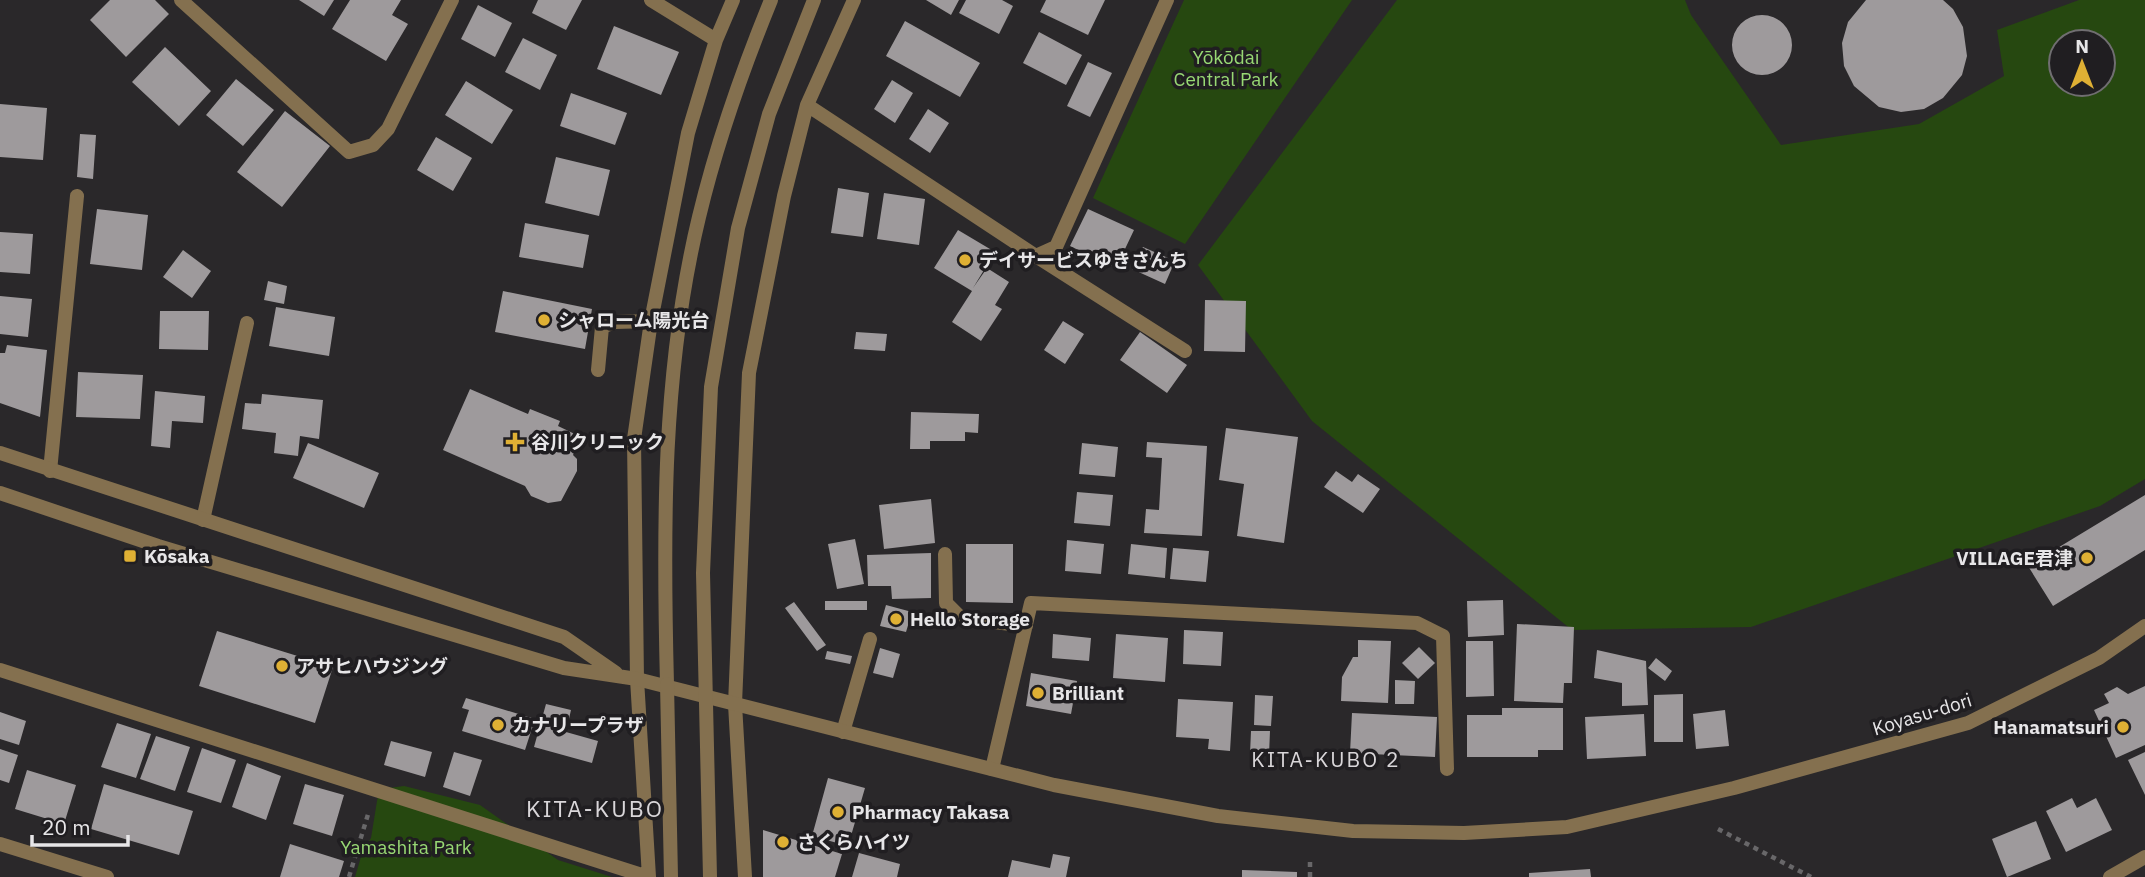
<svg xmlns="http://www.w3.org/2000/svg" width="2145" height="877" font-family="'IBM Plex Sans','Noto Sans JP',sans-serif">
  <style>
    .green { fill: #264810; fill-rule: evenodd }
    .building { fill: #9e9a9c }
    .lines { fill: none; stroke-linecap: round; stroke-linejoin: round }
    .path { stroke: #686769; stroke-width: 4.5; stroke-dasharray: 5 5; stroke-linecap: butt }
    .service { stroke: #84704f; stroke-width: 14 }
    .minor { stroke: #84704f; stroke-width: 14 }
    .tertiary { stroke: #84704f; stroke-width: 14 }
    .tertiary-bridge { stroke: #84704f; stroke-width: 14 }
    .poi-dot { fill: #dfb034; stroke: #201e21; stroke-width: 2.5 }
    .labels { text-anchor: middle; stroke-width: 7; stroke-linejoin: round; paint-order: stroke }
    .park-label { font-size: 19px; fill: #98d974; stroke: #201e21 }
    .poi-label { font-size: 19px; font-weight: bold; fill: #e7e6e8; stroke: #201e21; text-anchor: start }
    .street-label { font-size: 19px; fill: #e7e6e8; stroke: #201e21 }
    .neighbourhood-label { font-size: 21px; letter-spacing: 2px; fill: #d9d6d9; stroke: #201e21 }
    .quarter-label { font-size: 23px; letter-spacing: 2px; fill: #d9d6d9; stroke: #201e21 }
  </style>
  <rect width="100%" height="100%" fill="#2a282a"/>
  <!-- green -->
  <path class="green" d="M1184 0H1352L1185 244 1093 198Z
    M1397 0H1685L1691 15 1781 145 1919 124 2004 76 1997 30 2079 0H2145V479L2100 506 1751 627 1572 630 1312 421 1198 265ZM2061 42H2103V84H2061Z
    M404 786 480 805 558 860 612 877H355L363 850 371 838 378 795 389 788Z"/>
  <!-- building -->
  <path class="building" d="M110 0H155L169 14 126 57 90 20Z
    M299 0H334L324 16Z
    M350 0H401L392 15 408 24 386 61 332 29Z
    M538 0H582L566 30 532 13Z
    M926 0H959L951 15Z
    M966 0H1002L1013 6 999 34 959 13Z
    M1046 0H1105L1088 35 1040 12Z
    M1866 0H1943L1953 9 1963 27 1967 56 1962 75 1943 98 1924 109 1901 112 1879 107 1854 86 1844 66 1842 43 1848 22Z
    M478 5 512 23 495 57 461 39Z
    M1732 45a30 30 0 1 1 60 0a30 30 0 1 1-60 0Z
    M905 21 980 63 960 97 886 56Z
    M614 26 679 52 661 95 597 69Z
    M1039 32 1082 55 1066 85 1023 63Z
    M523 38 557 55 540 90 505 72Z
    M165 47 211 91 179 126 132 82Z
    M1088 62 1112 73 1090 117 1067 106Z
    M236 79 274 110 243 146 206 115Z
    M892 80 913 93 895 123 874 109Z
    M466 81 513 110 492 144 445 115Z
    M571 93 627 113 615 145 560 126Z
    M0 104 47 108 43 160 0 157Z
    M928 109 949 123 930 153 909 139Z
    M285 111 330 146 282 207 237 172Z
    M80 134 96 135 93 179 77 177Z
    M436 137 472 158 453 191 417 170Z
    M556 157 610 170 599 216 545 203Z
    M838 188 869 193 863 237 831 233Z
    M884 193 925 199 919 245 877 239Z
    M97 209 148 215 142 270 90 264Z
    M1088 209 1134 230 1116 268 1070 246Z
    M525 223 589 235 583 268 519 257Z
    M958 230 995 252 973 288 987 268 1009 282 995 305 1002 309 981 341 952 322 972 291 934 268Z
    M0 232 33 234 30 274 0 272Z
    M1143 247 1175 261 1165 284 1132 269Z
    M183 250 211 271 192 298 163 277Z
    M268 281 287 286 284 304 264 300Z
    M503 291 592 309 585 349 495 332Z
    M0 296 32 299 28 337 0 334Z
    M1205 300 1246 301 1245 352 1204 351Z
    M276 307 335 317 329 356 269 346Z
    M160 311H209L208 350 159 349Z
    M1063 321 1084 334 1065 364 1044 350Z
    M856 332 887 334 885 351 854 349Z
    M1140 332 1187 365 1167 393 1120 360Z
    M7 345 47 350 40 417 0 403V353H5Z
    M78 372 143 375 140 419 76 417Z
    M470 389 528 414 530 409 560 421 558 426 581 437 573 455 577 459V471L561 501 548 503 531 496 525 486 443 450Z
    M155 391 205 396 203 423 172 421 170 448 151 446Z
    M262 394 323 400 319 439 300 436 298 456 274 453 276 433 242 429 245 403 261 404Z
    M911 412 979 414 978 433 965 432V441H930V449H910Z
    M1226 428 1298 437 1284 543 1237 536 1244 484 1219 480Z
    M1147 442 1207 446 1202 536 1144 533 1146 509 1159 510 1162 458 1146 457Z
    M308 443 379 473 364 508 293 478Z
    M1082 443 1118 447 1115 477 1079 474Z
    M1336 471 1352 482 1358 474 1380 489 1363 513 1324 487Z
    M1077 492 1113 495 1110 526 1074 523Z
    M2145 495V550L2053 606 2028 566Z
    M931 499 935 543 884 549 879 505Z
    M855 539 864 584 837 589 828 544Z
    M1067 540 1104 544 1101 574 1065 571Z
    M966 544H1013V603L966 602Z
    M1131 544 1167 548 1165 578 1128 574Z
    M1173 548 1209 551 1206 582 1170 579Z
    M931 553V598L892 599 891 586H868L867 555Z
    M1503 600 1504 635 1468 637 1467 601Z
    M825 601H867V610H825Z
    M794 602 826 645 817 651 785 608Z
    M886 605 912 612 906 632 880 626Z
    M1517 624 1574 627 1572 683H1564L1563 703 1514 701Z
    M1184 630 1223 632 1221 666 1183 664Z
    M217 631 333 667 315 723 199 686Z
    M1053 634 1091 638 1089 661 1052 658Z
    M1116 634 1168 638 1165 682 1113 678Z
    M1358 640 1391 641 1388 703 1341 701 1342 677 1353 657H1358Z
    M1466 641H1493L1494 696 1466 697Z
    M1419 647 1435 663 1418 679 1402 663Z
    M880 648 900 654 893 678 873 673Z
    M1597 650 1646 661 1648 705 1622 706V683L1594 678Z
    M827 651 852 656 850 664 825 659Z
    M1656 658 1672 671 1665 681 1648 668Z
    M1031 673 1077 681 1071 714 1026 706Z
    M1395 680 1415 681 1414 704H1395Z
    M2145 686V745L2116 758 2094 710 2109 703 2104 694 2117 687 2128 694Z
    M1683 694V742H1654V695Z
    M1255 695 1273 696 1271 726 1254 725Z
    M466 698 535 719 525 750 462 731 469 710 462 708Z
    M1178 699 1233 702 1230 751 1208 749 1209 739 1176 737Z
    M546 704 571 710 566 732 598 741 592 763 534 747Z
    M1502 708H1563V750H1538V757H1467V715H1502Z
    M1725 710 1729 746 1696 749 1693 714Z
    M0 712 26 721 19 745 0 739Z
    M1352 713 1437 717 1435 757 1350 753Z
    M1644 714 1646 756 1587 759 1585 717Z
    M117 723 151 734 136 778 101 767Z
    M1251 731H1270L1269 755 1250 754Z
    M156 736 190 747 175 791 140 779Z
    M391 741 432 752 425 777 384 765Z
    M202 748 236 760 221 803 187 792Z
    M0 749 18 755 9 783 0 780Z
    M454 752 482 760 470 796 443 787Z
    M2145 752V795L2128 760Z
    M247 763 281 776 266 820 232 807Z
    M27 770 76 785 64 824 15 809Z
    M828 778 865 788 848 846 812 836Z
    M104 784 193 811 179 855 91 829Z
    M305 784 344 795 332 836 293 824Z
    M2072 798 2077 808 2096 798 2112 830 2066 852 2046 811Z
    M2036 821 2051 859 2007 877 1992 839Z
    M763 830 842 854 835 877H763Z
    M290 844 344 861 339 877H280Z
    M859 853 900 864 897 877H852Z
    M1053 854 1070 857 1066 877H1008L1012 860 1050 868Z
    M1590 869 1591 877H1529V873Z
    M1242 870 1297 872V877H1242Z"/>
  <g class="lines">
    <!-- path -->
    <path class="path" d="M1718 829 1811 877
      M349 877 369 811
      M1310 877V861"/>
    <!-- service -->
    <path class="service" d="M598 370 602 327 615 322 651 321
      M203 520 247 323
      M843 732 870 639"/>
    <!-- minor -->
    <path class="minor" d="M181 0 349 152 373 145 388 129 452 0
      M651 0 716 40
      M807 105 1036 256 1056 247 1167 0
      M1036 256 1185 351
      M50 471 77 196
      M945 554 946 603 961 618 1026 626
      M0 670 648 877
      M992 769 1031 603 1417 623 1443 636 1447 769
      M0 844 107 877
      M649 877 637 679 634 439 651 321 688 133 716 40 733 0
      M745 877 735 704 749 373 784 196 807 105 854 0
      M2110 877 2145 857"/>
    <!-- tertiary -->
    <path class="tertiary" d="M0 453 564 637 616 673
      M0 493 158 546 564 668 637 679 1054 785 1218 816 1353 831 1464 833 1567 827 1734 788 1968 723 2099 658 2145 626
      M667 684C663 528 662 370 699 217 717 142 742 71 771 0"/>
    <!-- tertiary-bridge -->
    <path class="tertiary-bridge" d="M667 684 671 877
      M710 877 703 573 711 387 738 228 769 114 814 0"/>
  </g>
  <!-- markers -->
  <g class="poi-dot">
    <circle cx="965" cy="260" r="7"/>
    <circle cx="544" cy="320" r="7"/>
    <path d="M511.5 431.5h7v7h7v7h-7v7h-7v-7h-7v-7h7z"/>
    <rect x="123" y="549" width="14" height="14" rx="3.5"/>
    <circle cx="2087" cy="558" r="7"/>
    <circle cx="896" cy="619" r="7"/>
    <circle cx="282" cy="666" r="7"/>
    <circle cx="1038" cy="693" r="7"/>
    <circle cx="498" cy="725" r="7"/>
    <circle cx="2123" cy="727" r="7"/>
    <circle cx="838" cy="812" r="7"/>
    <circle cx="783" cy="842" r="7"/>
  </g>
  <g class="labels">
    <!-- park labels -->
    <g class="park-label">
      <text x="1226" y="64">Yōkōdai<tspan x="1226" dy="22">Central Park</tspan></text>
      <text x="406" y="854">Yamashita Park</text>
    </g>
    <!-- poi labels -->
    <g class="poi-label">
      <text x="979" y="267">デイサービスゆきさんち</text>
      <text x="558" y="327">シャローム陽光台</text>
      <text x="531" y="449">谷川クリニック</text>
      <text x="144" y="563">Kōsaka</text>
      <text x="2073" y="565" text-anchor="end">VILLAGE君津</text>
      <text x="910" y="626">Hello Storage</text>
      <text x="296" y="673">アサヒハウジング</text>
      <text x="1052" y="700">Brilliant</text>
      <text x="512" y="732">カナリープラザ</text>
      <text x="2109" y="734" text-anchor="end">Hanamatsuri</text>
      <text x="852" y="819">Pharmacy Takasa</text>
      <text x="797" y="849">さくらハイツ</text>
    </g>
    <!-- street labels -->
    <g class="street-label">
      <text transform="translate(1922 714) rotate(-17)" y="7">Koyasu-dori</text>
    </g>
    <!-- neighbourhood labels -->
    <g class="neighbourhood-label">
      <text x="1326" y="767">KITA-KUBO 2</text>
    </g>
    <!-- quarter labels -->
    <g class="quarter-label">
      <text x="595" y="817">KITA-KUBO</text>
    </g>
  </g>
  <!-- north arrow -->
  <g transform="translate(2082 63)"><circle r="33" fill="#201e21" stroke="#706e71" stroke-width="2"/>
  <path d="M0-5L12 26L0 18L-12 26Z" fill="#dfb034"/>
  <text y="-10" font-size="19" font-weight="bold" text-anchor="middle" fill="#e7e6e8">N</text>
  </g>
  <!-- scale -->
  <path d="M32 835v10h96v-10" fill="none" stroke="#e7e6e8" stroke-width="3.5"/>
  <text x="42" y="835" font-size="21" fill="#e7e6e8" stroke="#201e21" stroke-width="5" paint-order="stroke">20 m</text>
</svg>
